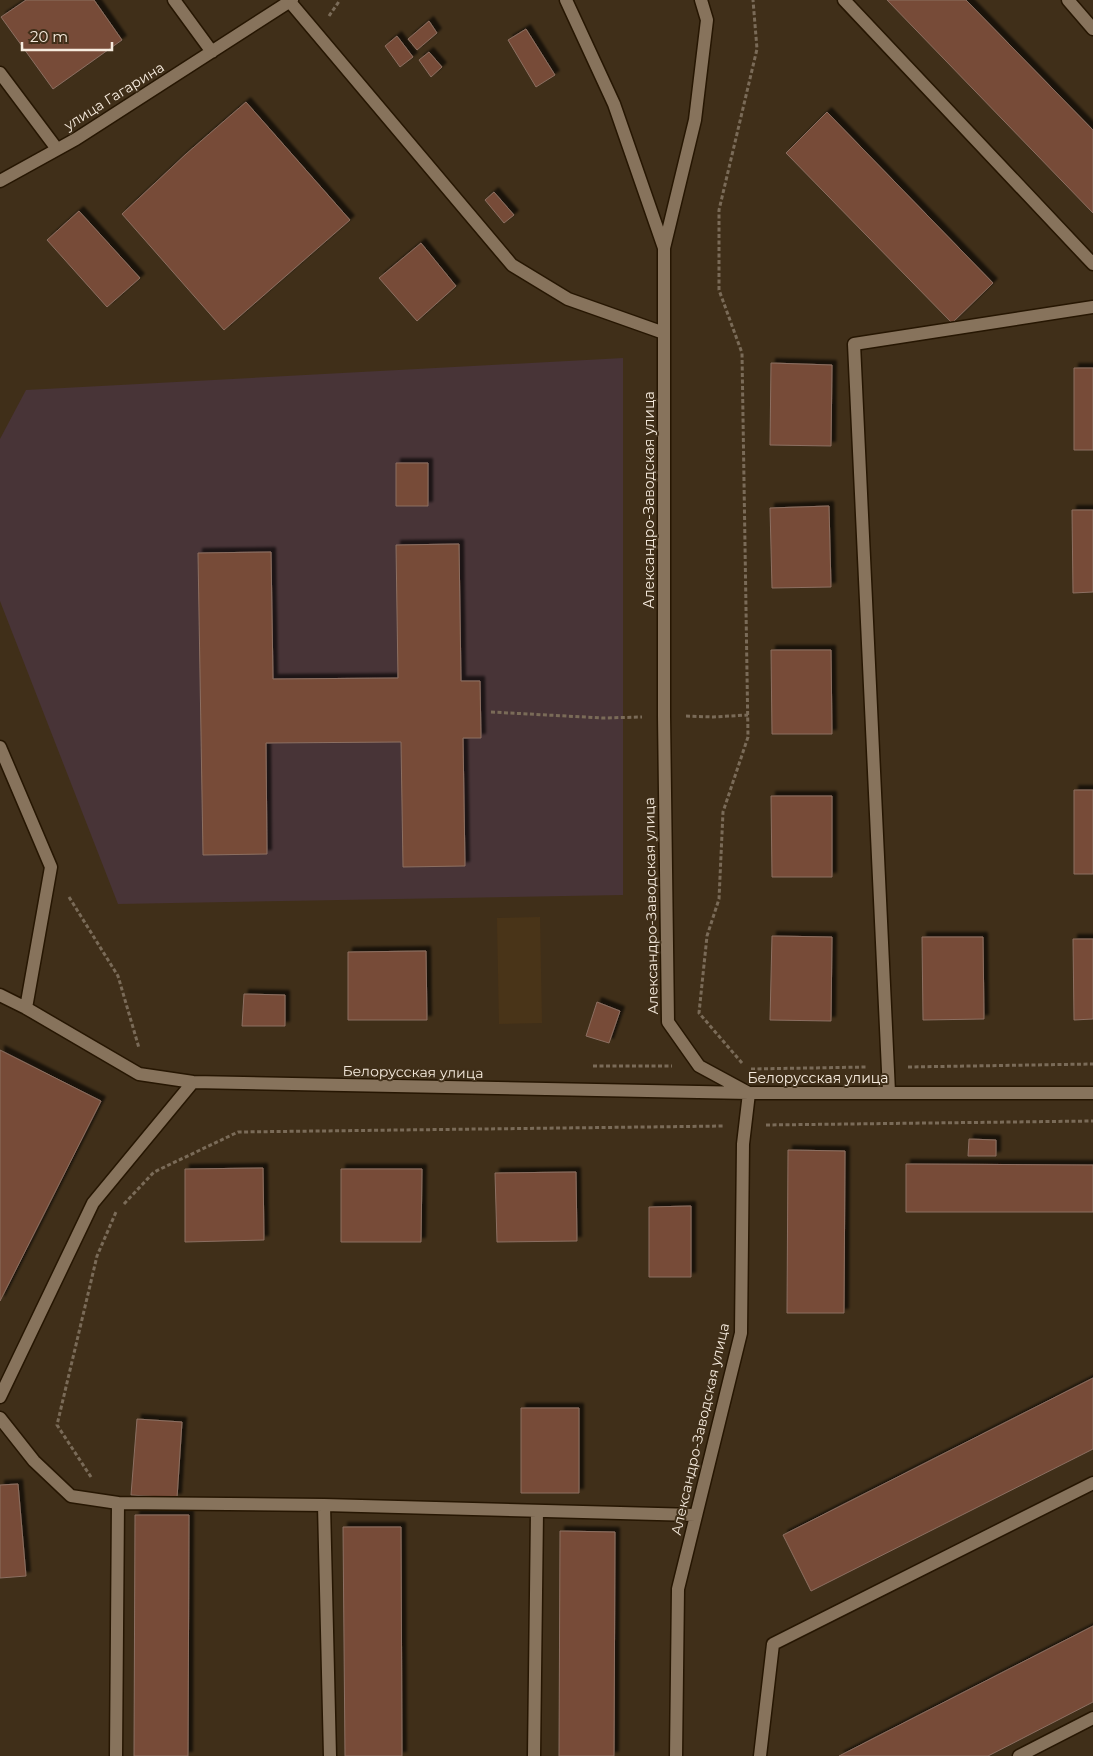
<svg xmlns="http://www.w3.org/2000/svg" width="1093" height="1756" font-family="Montserrat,sans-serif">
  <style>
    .built { fill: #493418 }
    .education { fill: #483437 }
    .building { fill: #774c37; stroke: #8c6f62; filter: url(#shadow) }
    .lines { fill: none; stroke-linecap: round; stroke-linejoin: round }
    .minor-casing { stroke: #261602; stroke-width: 15 }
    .path { stroke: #7a6b58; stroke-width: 3; stroke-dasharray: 4 2.5; stroke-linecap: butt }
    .minor { stroke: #87735c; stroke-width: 12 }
    .labels { text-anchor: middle; stroke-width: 4; stroke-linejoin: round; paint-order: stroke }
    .street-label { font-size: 14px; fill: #f7ecdf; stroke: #402f19 }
  </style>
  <defs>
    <filter id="shadow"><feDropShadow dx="4.5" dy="-4.5" stdDeviation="1" flood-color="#0009"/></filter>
  </defs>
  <rect width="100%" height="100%" fill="#402f19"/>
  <!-- built -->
  <path class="built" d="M540 917 542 1023 499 1024 497 918Z"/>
  <!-- education -->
  <path class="education" d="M623 358V895L118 904 0 601V439L26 390Z"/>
  <!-- building -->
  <path class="building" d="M26 0H94L122 40 53 89 1 17Z
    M887 0H966L1093 130V213Z
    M429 21 437 33 417 50 408 39Z
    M526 29 555 75 536 87 508 40Z
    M397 36 413 57 400 67 385 46Z
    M429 52 442 67 431 77 419 60Z
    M246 102 350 220 224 330 122 214 186 154Z
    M827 112 993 283 952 323 786 153Z
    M494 192 514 215 504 223 485 200Z
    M79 211 140 278 107 307 47 240Z
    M421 243 456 286 417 321 379 278Z
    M771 363 832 365 831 446 770 445Z
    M1074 368H1093V450H1074Z
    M396 463H428V506H396Z
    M829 506 831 587 772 588 770 508Z
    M1072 510H1093V592L1073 593Z
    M459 544 461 681H480L481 738H463L465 866 403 867 401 742 266 743 267 854 203 855 198 553 271 552 273 679 398 678 396 545Z
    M771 650H831L832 734H772Z
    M1074 790H1093V874H1074Z
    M771 796H832V877H772Z
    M772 936 832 937 831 1021 770 1020Z
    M922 937H983L984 1019 923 1020Z
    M1073 939H1093V1019L1074 1020Z
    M426 951 427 1020H348V952Z
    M244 994 285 995V1026H242Z
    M597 1002 620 1011 609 1043 586 1036Z
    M0 1050 101 1101 0 1301Z
    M969 1139 996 1140V1156H968Z
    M788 1150 845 1151 844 1313H787Z
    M906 1164 1093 1165V1212H906Z
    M263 1168 264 1240 185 1242V1169Z
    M341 1169H422L421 1242H341Z
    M576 1172 577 1241 497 1242 495 1173Z
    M691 1206V1277H649V1207Z
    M1093 1378V1449L811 1591 783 1535Z
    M521 1408H579V1493H521Z
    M137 1419 182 1422 177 1498 131 1495Z
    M18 1484 26 1576 0 1578V1485Z
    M135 1515H189L188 1756H134Z
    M343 1527H401L402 1756H345Z
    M560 1531 615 1532 614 1756H559Z
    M1093 1626V1702L988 1756H839Z"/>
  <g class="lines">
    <!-- minor casing -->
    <g class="minor-casing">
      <path id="minor" d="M174 0 212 52
        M566 0 614 104 664 248
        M701 0 707 20 695 120 664 248V716L668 1022 699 1066 747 1092
        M844 0 1093 264
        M1068 0 1093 29
        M290 2 512 265 568 299 664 333
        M0 73 57 149
        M0 181 76 139 292 0
        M0 747 51 867 26 1008 139 1074 193 1082 749 1093H1093
        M0 995 26 1008
        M889 1092 854 344 1093 307
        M0 1397 93 1203 193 1082
        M0 1418 34 1461 71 1496 118 1503 116 1756
        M118 1503 324 1505 695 1515
        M324 1505 330 1756
        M534 1756 537 1512
        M676 1756 678 1589 741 1333 743 1144 749 1093
        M760 1756 773 1644 1093 1483
        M1019 1756 1093 1718"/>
    </g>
    <!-- path -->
    <path class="path" d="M329 16 340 0
      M491 712 603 718 642 717
      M686 716 713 717 748 715
      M69 897 118 976 139 1048
      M742 1063 699 1013 707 936 719 899 723 812 748 737 742 353 719 290V210L757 49 753 0
      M593 1066H672
      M908 1067 1093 1064
      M751 1069 867 1067
      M766 1125 1093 1121
      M124 1204 154 1172 238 1132 725 1126
      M91 1477 57 1425 97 1256 116 1212"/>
    <!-- minor -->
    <use href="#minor" class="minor"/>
  </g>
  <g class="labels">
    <!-- street labels -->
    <g class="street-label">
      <text transform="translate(114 96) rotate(-32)" y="5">улица Гагарина</text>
      <text transform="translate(649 500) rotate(-90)" y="5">Александро-Заводская улица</text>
      <text transform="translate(651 906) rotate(-91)" y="5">Александро-Заводская улица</text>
      <text transform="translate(413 1072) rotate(1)" y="5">Белорусская улица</text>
      <text x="818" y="1083">Белорусская улица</text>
      <text transform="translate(700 1429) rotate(-77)" y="5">Александро-Заводская улица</text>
    </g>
  </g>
  <!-- scale -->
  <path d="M22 42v8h90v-8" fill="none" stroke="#f7ecdf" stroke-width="2.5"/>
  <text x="30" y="42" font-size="15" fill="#f7ecdf" stroke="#402f19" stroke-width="4" paint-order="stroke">20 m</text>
</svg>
